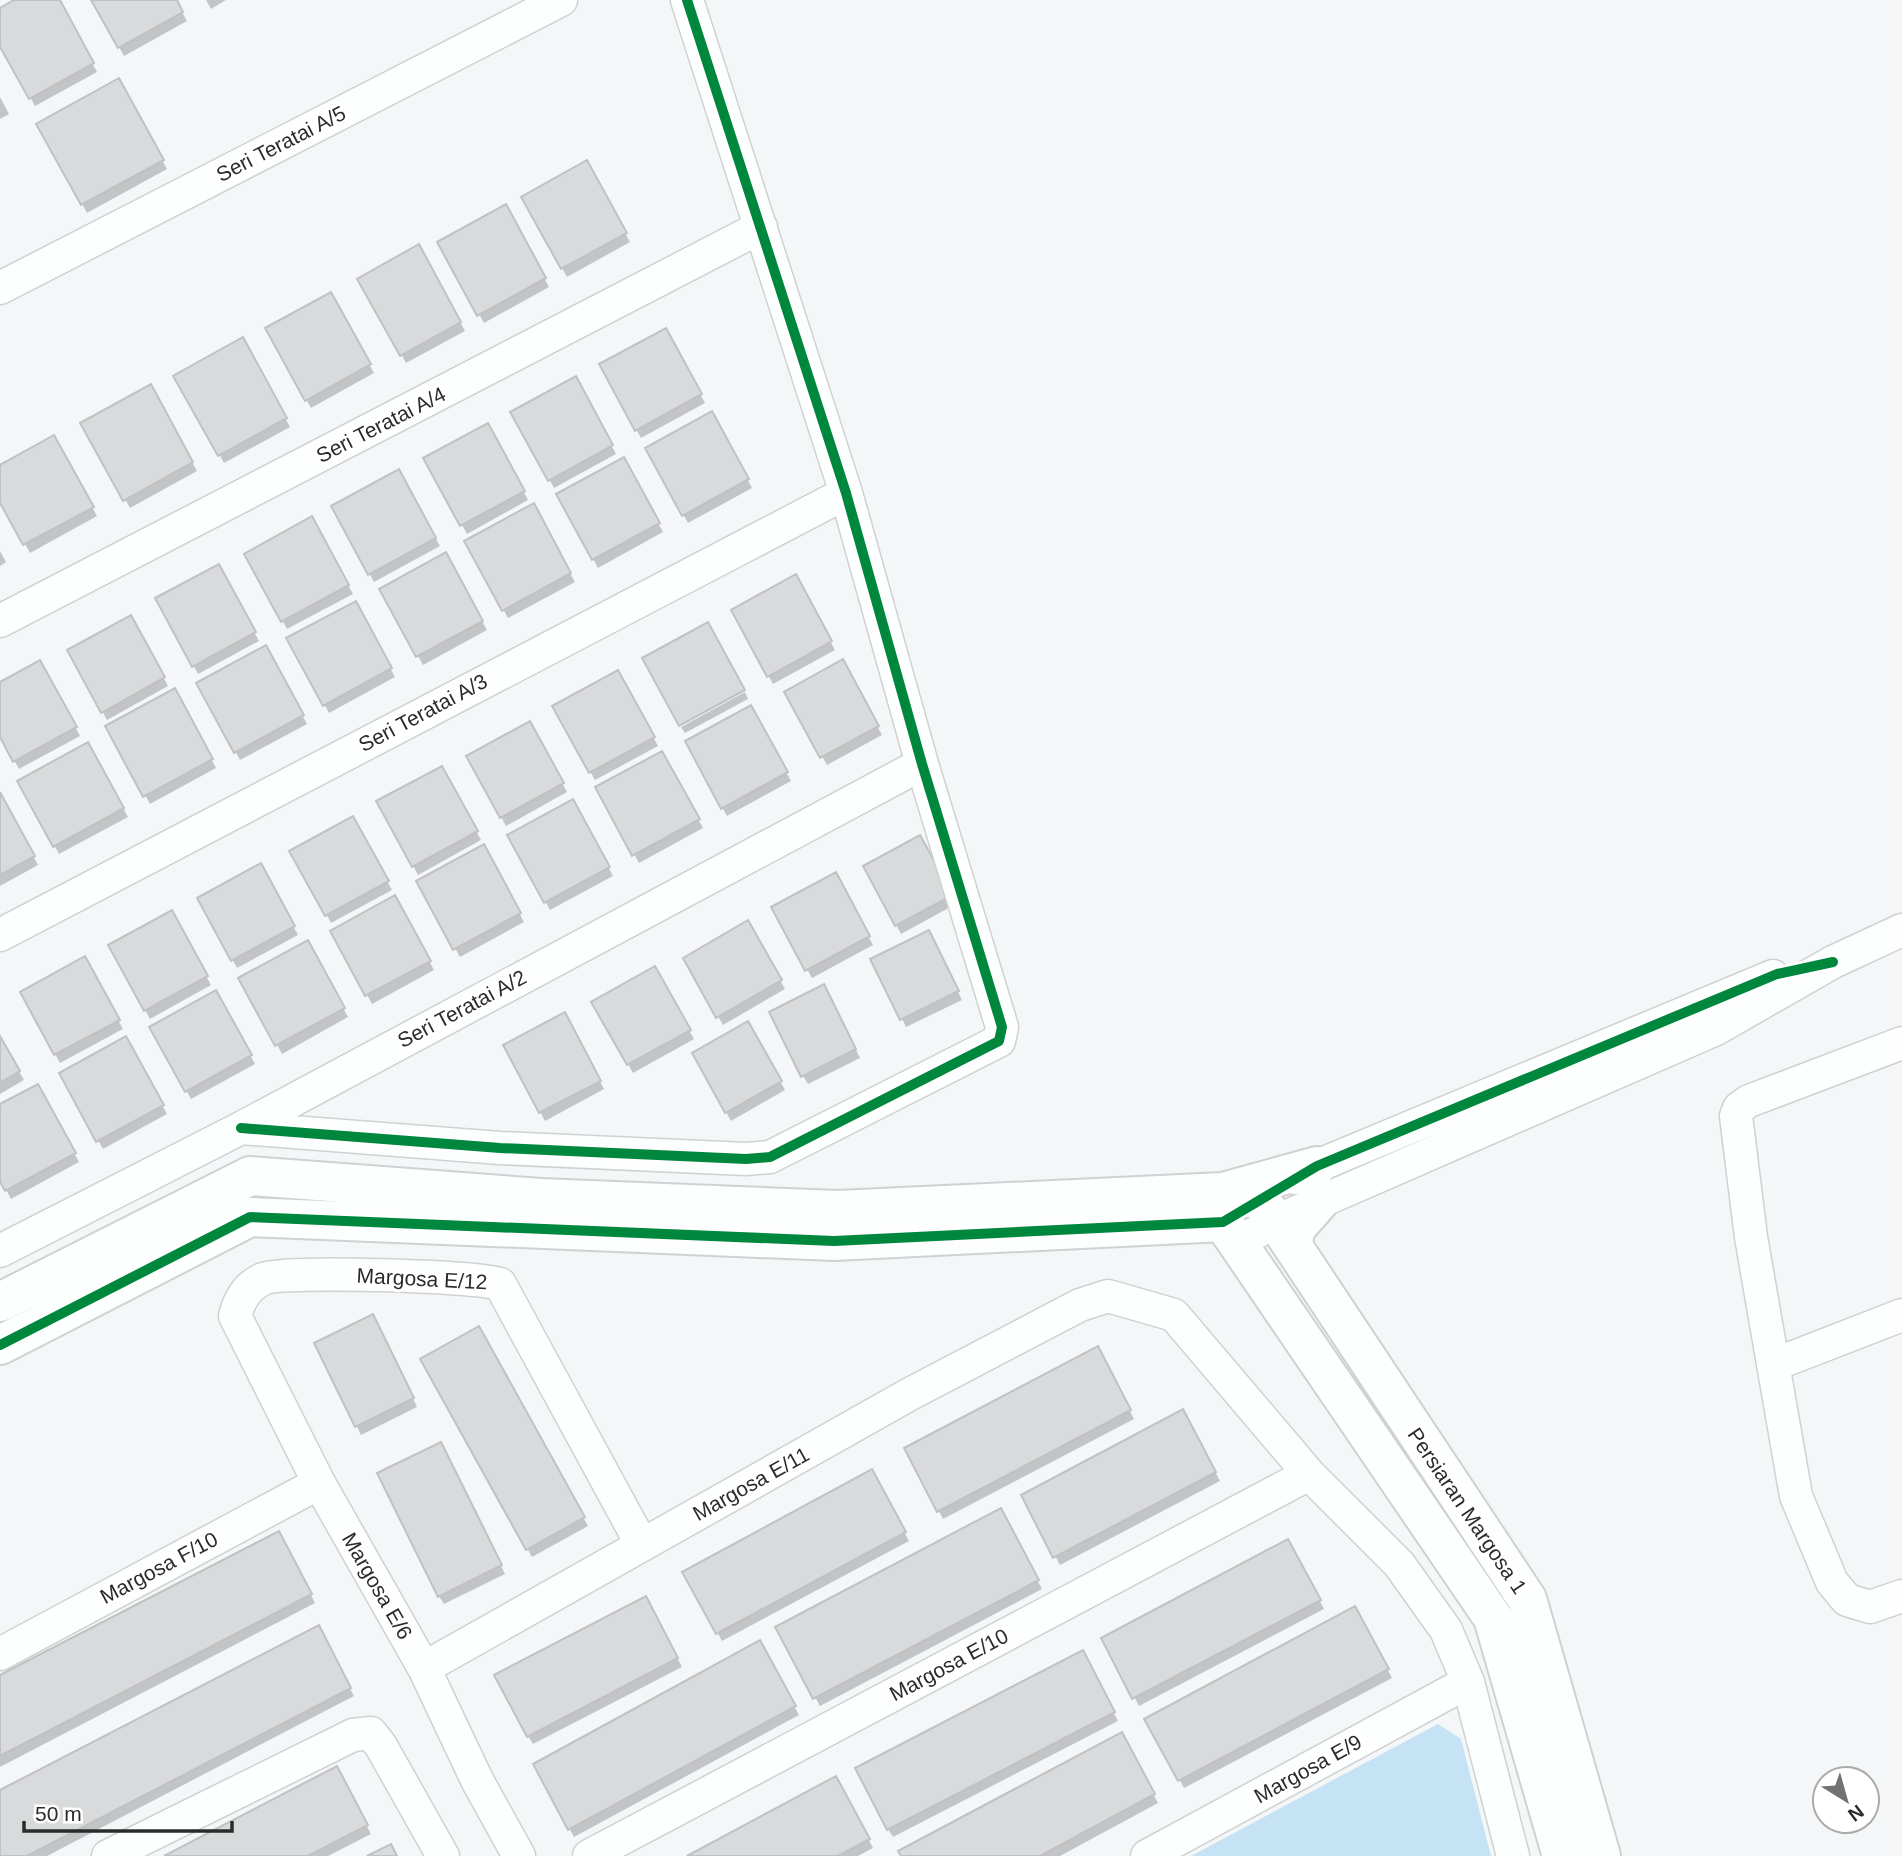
<svg xmlns="http://www.w3.org/2000/svg" width="1902" height="1856" font-family="Arial,sans-serif">
  <style>
    .green { fill: #c5e3f4 }
    .shadow { fill: #0003 }
    .building { fill: #d9dadb; stroke: #c0c1c2; stroke-width: 2 }
    .lines { fill: none; stroke-linecap: round; stroke-linejoin: round }
    .street-casing { stroke: #cfd1d2; stroke-width: 35 }
    .secondary-casing { stroke: #cfd1d2; stroke-width: 42 }
    .street { stroke: #fdfefe; stroke-width: 32 }
    .secondary { stroke: #fdfefe; stroke-width: 38 }
    .cycleway-casing { stroke: #fff; stroke-width: 15 }
    .cycleway { stroke: #00873e; stroke-width: 10 }
    .labels { text-anchor: middle; stroke-width: 6; stroke-linejoin: round; paint-order: stroke }
    .street-label { font-size: 21px; fill: #2a2c2c; stroke: #fff }
  </style>
  <rect width="100%" height="100%" fill="#f4f6f8"/>
  <!-- green -->
  <path class="green" d="M1438 1724 1461 1739 1491 1856H1191Z"/>
  <!-- shadow -->
  <path class="shadow" d="M18 0H58L97 72 35 106 0 43V10Z
    M93 0H175L187 21 124 56Z
    M206 0H226L211 9Z
    M118 80 167 169 87 213 38 124Z
    M0 97 9 114 0 119Z
    M586 163 630 242 567 277 523 198Z
    M505 206 549 287 484 323 439 243Z
    M418 247 465 331 406 363 360 279Z
    M330 294 374 373 311 408 267 329Z
    M665 330 705 403 641 438 601 365Z
    M242 339 290 427 224 463 176 376Z
    M575 378 616 454 554 488 513 412Z
    M150 386 197 471 130 508 83 424Z
    M711 413 752 488 688 523 647 448Z
    M488 425 528 500 467 534 426 459Z
    M54 437 97 516 30 553 0 499V467Z
    M623 459 663 532 598 568 558 495Z
    M398 471 440 546 374 582 333 507Z
    M533 506 575 582 508 618 466 542Z
    M311 518 353 594 287 629 246 554Z
    M0 551 6 562 0 566Z
    M445 554 487 630 423 665 381 589Z
    M218 566 259 641 198 674 158 599Z
    M795 577 835 650 773 684 733 610Z
    M355 603 395 677 329 713 289 639Z
    M131 617 168 686 107 720 69 651Z
    M265 648 307 724 240 760 199 684Z
    M40 662 80 736 19 769 0 734V684Z
    M842 662 882 735 827 765 787 692Z
    M618 672 658 746 595 780 555 707Z
    M174 691 216 768 150 804 108 727Z
    M745 692 748 699 685 733 681 727Z
    M751 707 791 781 727 816 687 742Z
    M529 723 567 792 506 826 469 756Z
    M88 744 128 817 59 854 20 782Z
    M662 753 703 828 639 863 598 788Z
    M442 768 481 840 418 875 379 802Z
    M0 796 38 865 0 886Z
    M573 802 613 876 550 910 510 836Z
    M352 818 392 890 331 923 292 851Z
    M919 837 956 904 901 934 865 866Z
    M483 846 524 922 460 957 418 882Z
    M260 865 298 935 237 968 199 899Z
    M835 874 873 945 812 978 773 908Z
    M395 897 434 970 372 1004 332 931Z
    M171 913 211 985 150 1019 110 946Z
    M748 923 785 989 723 1025 685 958Z
    M933 941 962 1000 906 1027 873 960Z
    M307 943 348 1017 282 1054 241 979Z
    M84 958 123 1029 60 1063 22 993Z
    M655 969 694 1039 633 1073 594 1003Z
    M216 992 255 1064 191 1099 152 1028Z
    M829 995 860 1058 808 1084 803 1076Z
    M564 1015 604 1089 545 1121 505 1046Z
    M748 1024 785 1090 731 1121 694 1054Z
    M126 1038 167 1114 103 1149 61 1074Z
    M0 1039 24 1080 0 1094Z
    M37 1086 79 1162 11 1199 0 1178V1106Z
    M377 1325 417 1407 361 1435 317 1344Z
    M479 1329 588 1526 532 1557 422 1360Z
    M1102 1357 1134 1419 943 1519 906 1449Z
    M1183 1411 1220 1481 1060 1565 1023 1496Z
    M445 1453 505 1574 444 1604 439 1596Z
    M872 1472 909 1541 722 1641 684 1572Z
    M1001 1510 1042 1589 820 1706 778 1628Z
    M284 1541 315 1603 0 1767V1677Z
    M1288 1541 1324 1609 1139 1706 1103 1638Z
    M650 1606 682 1667 533 1744 528 1736Z
    M1355 1608 1392 1678 1184 1788 1147 1719Z
    M323 1635 354 1696 47 1856H0V1792Z
    M759 1643 799 1715 574 1837 535 1765Z
    M1087 1660 1118 1721 893 1837 888 1829Z
    M1121 1734 1158 1803 1060 1856H903Z
    M341 1777 371 1834 328 1856H168Z
    M836 1779 873 1848 858 1856H690Z"/>
  <!-- building -->
  <path class="building" d="M14 0H60L94 63 29 99 0 47V8Z
    M91 0H177L183 12 118 48Z
    M119 78 164 160 81 205 36 124Z
    M587 160 627 233 561 269 521 197Z
    M506 204 546 278 477 316 437 242Z
    M419 244 461 322 400 356 357 279Z
    M331 292 371 364 305 401 265 328Z
    M666 328 702 394 635 431 599 364Z
    M243 337 287 418 218 456 173 376Z
    M576 376 613 445 548 481 510 412Z
    M151 384 193 462 123 501 80 423Z
    M712 411 749 479 682 516 645 448Z
    M488 423 525 491 460 526 423 458Z
    M54 435 94 507 23 545 0 503V465Z
    M624 457 660 523 592 560 556 494Z
    M399 469 436 538 368 575 331 506Z
    M534 503 571 573 502 611 464 541Z
    M312 516 349 585 281 622 244 554Z
    M446 552 483 621 416 657 379 589Z
    M219 564 256 632 192 667 155 598Z
    M796 574 832 641 767 677 731 610Z
    M356 601 392 668 323 706 286 638Z
    M131 615 165 677 101 713 67 650Z
    M708 622 745 690 679 726 642 658Z
    M266 645 304 715 234 753 196 683Z
    M843 659 879 726 820 758 784 692Z
    M40 660 77 727 13 762 0 737V682Z
    M618 670 655 737 589 773 552 706Z
    M175 688 213 759 143 797 105 726Z
    M751 705 788 772 721 809 685 741Z
    M530 721 564 783 500 818 466 756Z
    M88 742 124 808 53 847 17 781Z
    M662 751 700 819 632 856 595 787Z
    M442 766 478 831 412 867 376 801Z
    M0 792 35 856 0 875Z
    M573 799 610 867 544 903 507 835Z
    M353 816 389 881 325 916 289 851Z
    M920 835 953 895 895 926 863 866Z
    M484 844 521 913 453 950 416 881Z
    M261 863 295 926 231 961 197 898Z
    M836 872 870 936 805 971 771 907Z
    M395 895 431 961 365 996 330 931Z
    M172 910 208 976 144 1011 108 945Z
    M748 920 782 980 716 1018 683 958Z
    M929 930 959 991 900 1020 870 959Z
    M308 940 345 1008 275 1046 238 978Z
    M85 956 120 1020 54 1055 20 992Z
    M655 966 691 1030 627 1065 591 1002Z
    M824 984 856 1049 801 1077 769 1012Z
    M216 990 252 1055 185 1092 149 1027Z
    M565 1012 601 1081 539 1113 503 1045Z
    M748 1021 782 1081 725 1113 692 1053Z
    M0 1036 20 1071 0 1083Z
    M126 1036 164 1105 96 1142 59 1073Z
    M38 1084 76 1153 5 1191 0 1182V1104Z
    M373 1314 414 1398 355 1427 314 1343Z
    M479 1326 585 1517 526 1550 420 1359Z
    M1098 1346 1131 1410 937 1512 904 1448Z
    M1183 1409 1216 1472 1053 1558 1021 1495Z
    M441 1442 502 1565 438 1597 377 1473Z
    M872 1469 906 1532 716 1634 682 1572Z
    M1001 1508 1039 1580 813 1699 775 1627Z
    M279 1531 312 1594 0 1756V1675Z
    M1288 1539 1321 1600 1132 1699 1101 1638Z
    M646 1596 678 1658 527 1737 494 1675Z
    M1355 1606 1389 1669 1178 1781 1144 1719Z
    M319 1625 351 1688 27 1856H0V1790Z
    M760 1640 796 1706 568 1830 533 1764Z
    M1083 1650 1115 1712 887 1830 855 1768Z
    M1122 1732 1155 1794 1040 1856H901L898 1851Z
    M337 1766 368 1825 308 1856H164Z
    M836 1776 870 1839 838 1856H687Z
    M391 1844 397 1856H367Z"/>
  <g class="lines">
    <!-- street casing -->
    <g class="street-casing">
      <path id="street" d="M0 288 561 0
        M0 621 761 227
        M0 935 846 493
        M1902 1043 1749 1101 1739 1108 1736 1116 1751 1237 1796 1496 1832 1582 1847 1600 1870 1607 1902 1596
        M241 1128 500 1148 746 1159 770 1157 999 1041 1002 1027 922 764 846 493 687 0
        M1296 1178 1317 1166 1773 976
        M1238 1243 1276 1221 1716 1029 1833 962 1902 930
        M0 1251 241 1128 922 764
        M1773 1365 1902 1315
        M0 1654 319 1483
        M424 1668 910 1394 1080 1305 1108 1296 1174 1315 1309 1474 1399 1564 1446 1630 1468 1682 1513 1856
        M108 1856 353 1735 371 1733 381 1746 443 1856
        M519 1856 477 1780 424 1668 319 1483 235 1316C239 1300 247 1286 263 1279 282 1270 476 1276 500 1284L642 1545
        M589 1856 1309 1474
        M1147 1856 1468 1682"/>
    </g>
    <!-- secondary casing -->
    <g class="secondary-casing">
      <path id="secondary" d="M1223 1192 1260 1200 1276 1221 1527 1599 1601 1856
        M1293 1245 1295 1229 1319 1202
        M0 1302 250 1176 541 1198 838 1210 1223 1192 1317 1166
        M0 1345 250 1217 834 1241 1223 1222 1493 1618 1562 1856"/>
    </g>
    <!-- street -->
    <use href="#street" class="street"/>
    <!-- secondary -->
    <use href="#secondary" class="secondary"/>
    <!-- cycleway casing -->
    <g class="cycleway-casing">
      <path id="cycleway" d="M241 1128 500 1148 746 1159 770 1157 999 1041 1002 1027 922 764 846 493 687 0
        M0 1345 250 1217 834 1241 1223 1222 1317 1166 1777 974 1833 962"/>
    </g>
    <!-- cycleway -->
    <use href="#cycleway" class="cycleway"/>
  </g>
  <g class="labels">
    <!-- street labels -->
    <g class="street-label">
      <text transform="translate(281 144) rotate(-27)" y="7">Seri Teratai A/5</text>
      <text transform="translate(381 425) rotate(-27)" y="7">Seri Teratai A/4</text>
      <text transform="translate(423 713) rotate(-28)" y="7">Seri Teratai A/3</text>
      <text transform="translate(462 1009) rotate(-28)" y="7">Seri Teratai A/2</text>
      <text transform="translate(422 1279) rotate(3)" y="7">Margosa E/12</text>
      <text transform="translate(751 1484) rotate(-29)" y="7">Margosa E/11</text>
      <text transform="translate(1467 1511) rotate(56)" y="7">Persiaran Margosa 1</text>
      <text transform="translate(159 1568) rotate(-28)" y="7">Margosa F/10</text>
      <text transform="translate(377 1586) rotate(60)" y="7">Margosa E/6</text>
      <text transform="translate(949 1665) rotate(-28)" y="7">Margosa E/10</text>
      <text transform="translate(1308 1769) rotate(-29)" y="7">Margosa E/9</text>
    </g>
  </g>
  <!-- north arrow -->
  <g transform="translate(1846 1800) rotate(143)"><circle r="33" fill="#ffffff" stroke="#aaabab" stroke-width="2"/>
  <path d="M0-5L12 26L0 18L-12 26Z" fill="#717373"/>
  <text y="-10" font-size="19" font-weight="bold" text-anchor="middle" fill="#2a2c2c">N</text>
  </g>
  <!-- scale -->
  <path d="M24 1821v10h208v-10" fill="none" stroke="#2a2c2c" stroke-width="3.5"/>
  <text x="35" y="1821" font-size="21" fill="#2a2c2c" stroke="#ffffff" stroke-width="5" paint-order="stroke">50 m</text>
</svg>
